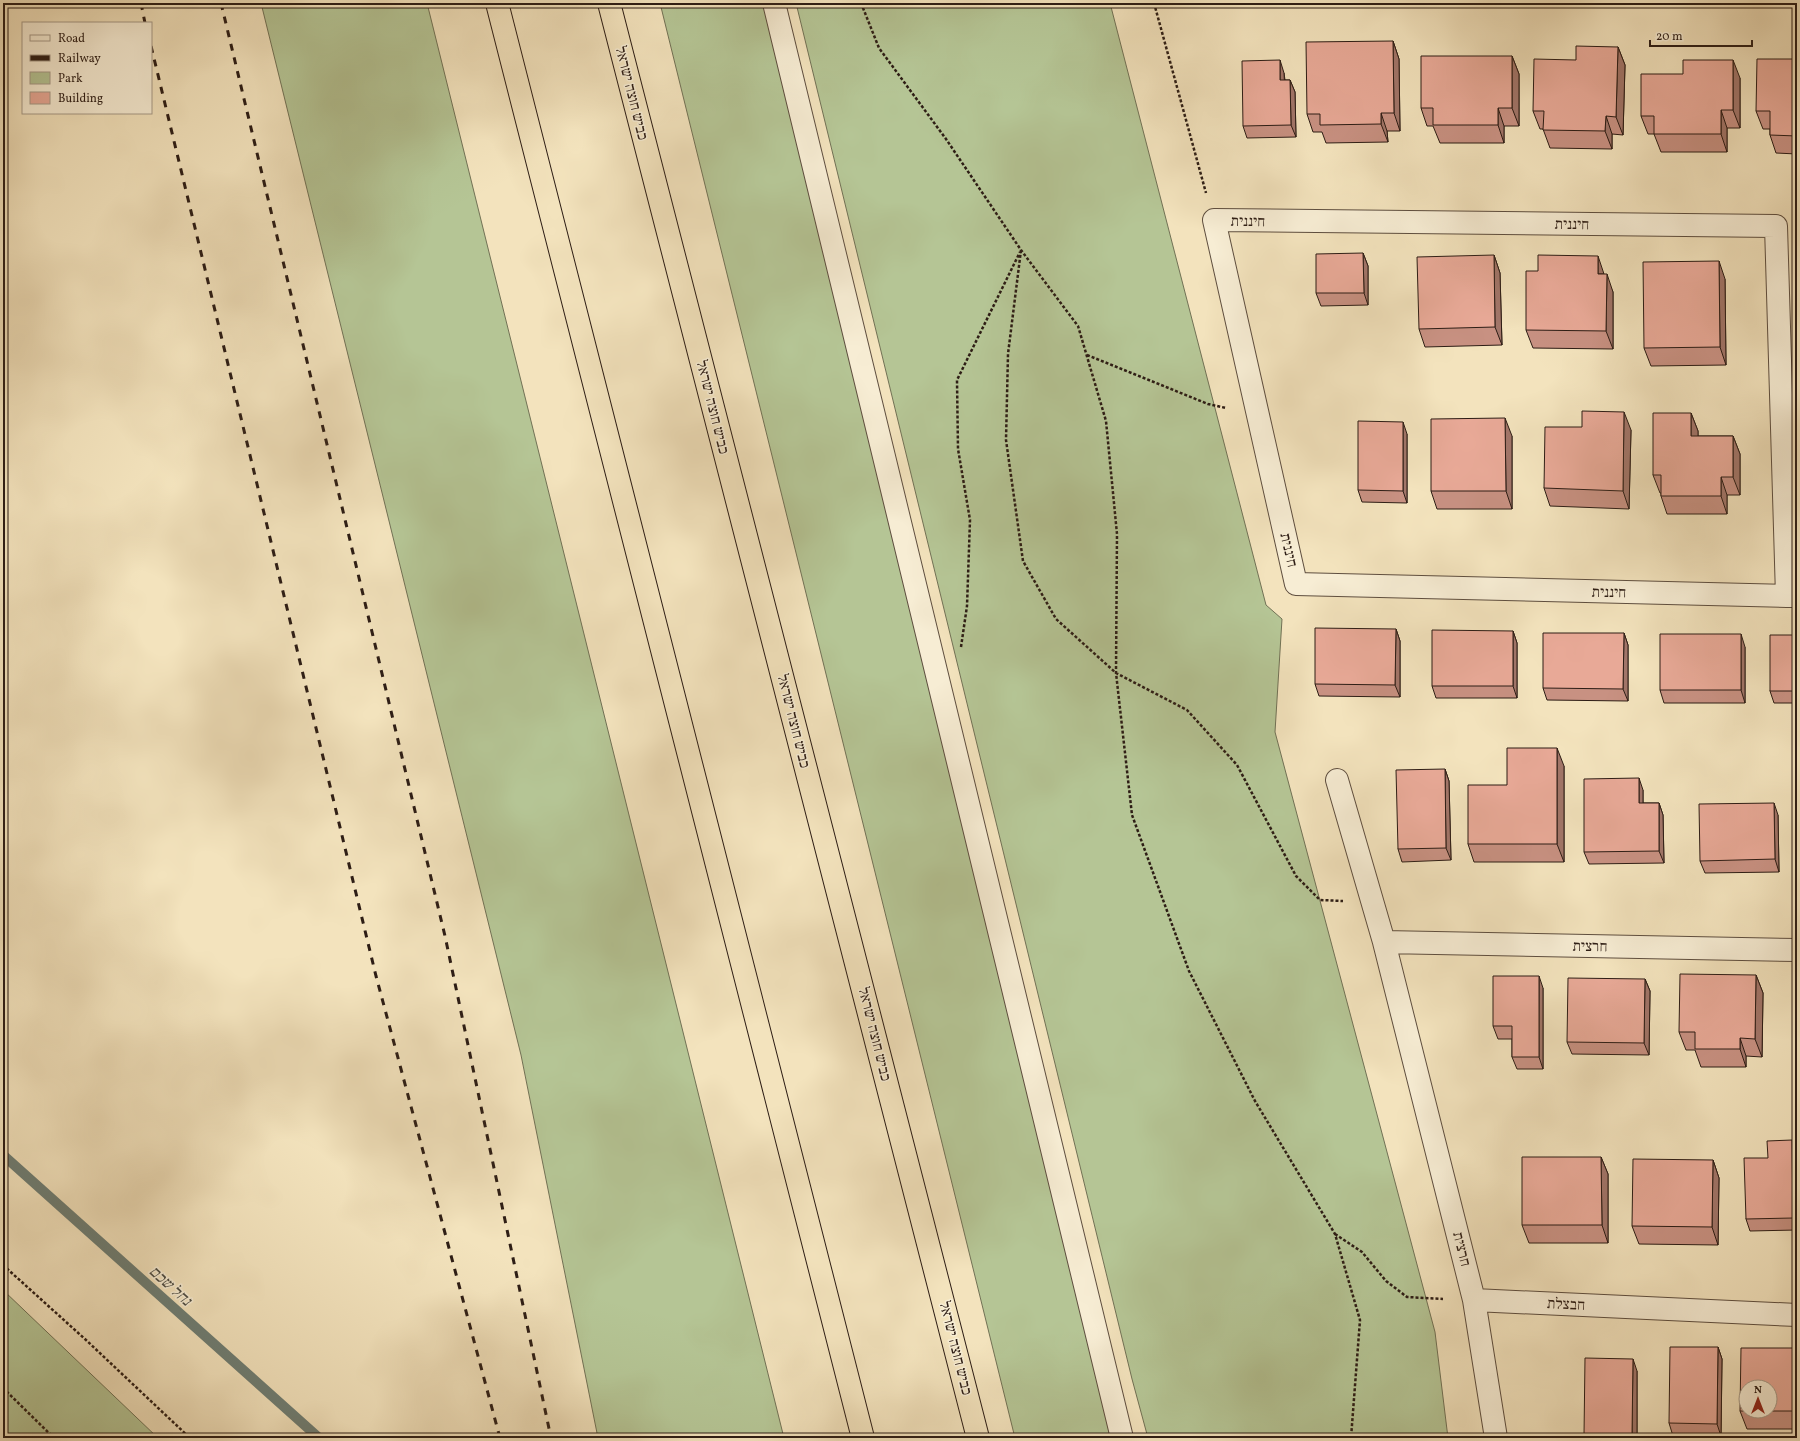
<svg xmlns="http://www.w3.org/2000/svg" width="1800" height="1441" font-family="Vollkorn,'Frank Ruhl Libre',serif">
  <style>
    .green { fill: #b5c595; stroke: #717155 }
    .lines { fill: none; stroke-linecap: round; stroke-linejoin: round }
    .stream { stroke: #6f7e74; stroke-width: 10 }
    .minor-casing { stroke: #5e4e3f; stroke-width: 24 }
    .highway-casing { stroke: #2d1d15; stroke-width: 24 }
    .path { stroke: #2d1d15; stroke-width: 2.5; stroke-dasharray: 3 2; stroke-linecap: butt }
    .minor { stroke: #f7edd4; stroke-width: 22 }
    .highway { stroke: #f3e3bd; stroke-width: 22 }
    .rail { stroke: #2d1d15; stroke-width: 3; stroke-dasharray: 7 7; stroke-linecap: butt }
    .wall { fill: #c89182; stroke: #2d1d15 }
    .shaded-wall { fill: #a2766a; stroke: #2d1d15 }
    .building { fill: #e8a997; stroke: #2d1d15 }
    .labels { text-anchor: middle; stroke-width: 3; stroke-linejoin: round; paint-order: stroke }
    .street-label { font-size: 15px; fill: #2d1d15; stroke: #f7edd4 }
    .water-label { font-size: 16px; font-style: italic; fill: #4e4d44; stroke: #f7edd4 }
  </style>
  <rect width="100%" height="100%" fill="#f3e3bd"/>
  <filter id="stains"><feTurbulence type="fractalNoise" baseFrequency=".005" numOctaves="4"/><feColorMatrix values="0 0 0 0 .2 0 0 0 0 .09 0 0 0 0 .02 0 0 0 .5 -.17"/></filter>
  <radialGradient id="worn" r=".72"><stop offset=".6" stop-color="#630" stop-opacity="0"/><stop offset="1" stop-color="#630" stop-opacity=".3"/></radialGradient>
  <!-- green -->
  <path class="green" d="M261 3H427L784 1438H598L521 1055Z
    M660 3H774L1122 1438H1015Z
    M796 3H1110L1266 605 1282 619 1275 732 1435 1332 1448 1438H1148L1132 1379Z
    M3 1290 158 1438H3Z"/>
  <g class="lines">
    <!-- stream -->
    <path class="stream" d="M3 1155 319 1438"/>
    <!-- minor casing -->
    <g class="minor-casing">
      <path id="minor" d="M774 3 1122 1438
        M1787 596 1776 226 1214 220 1296 584 1787 596H1797
        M1337 780 1384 942 1474 1300
        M1384 942 1797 950
        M1496 1438 1474 1300 1797 1315"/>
    </g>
    <!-- highway casing -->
    <g class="highway-casing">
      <path id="highway" d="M497 3 863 1438
        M609 3 978 1438"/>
    </g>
    <!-- path -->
    <path class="path" d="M861 3 879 48 946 139 1021 250 1078 326 1106 421 1117 534 1116 673 1132 815 1189 971 1255 1101 1335 1234 1360 1320 1351 1438
      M1154 3 1206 193
      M1021 250 1008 354 1006 440 1023 561 1056 619 1116 673 1187 710 1237 765 1296 876 1320 900 1343 901
      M1087 355 1208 404 1226 408
      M961 647 967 606 970 520 958 449 957 380 1020 252
      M1335 1234 1362 1252 1386 1281 1407 1297 1443 1299
      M3 1265 86 1340 190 1438
      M3 1388 54 1438"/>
    <!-- minor -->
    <use href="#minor" class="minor"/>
    <!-- highway -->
    <use href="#highway" class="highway"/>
    <!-- rail -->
    <path class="rail" d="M141 3 145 23
      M221 3 445 936 551 1438
      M151 46 376 976 500 1438"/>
  </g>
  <!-- wall -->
  <path class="wall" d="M1393 41 1399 59 1400 131H1387L1388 142 1326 143 1322 132H1313L1307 114Z
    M1618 47 1625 65 1623 135 1612 134V149L1550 148 1543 129H1540L1533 111 1576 60Z
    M1512 56 1519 74V126H1504V143H1440L1433 126H1427L1421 108Z
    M1797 59V154L1776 153 1770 135V129H1763L1756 111Z
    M1284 73 1285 80H1290L1295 92 1296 137 1247 138 1243 126Z
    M1740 78V128H1727V152H1661L1654 134H1648L1641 116Z
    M1363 253 1368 266V305L1321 306 1316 293Z
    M1494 255 1500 273 1502 345 1425 347 1419 329Z
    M1604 274 1613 292V349L1533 348 1526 330Z
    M1725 279 1726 365 1651 366 1644 348Z
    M1691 413 1698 431V436H1733L1740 454V495H1727V514H1667L1661 496V493H1660L1653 475Z
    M1582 427 1631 430 1629 509 1550 506 1544 488Z
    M1407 434V503L1362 502 1358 490Z
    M1512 436V509H1437L1431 491Z
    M1396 629 1400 641V697L1319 696 1315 684Z
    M1513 631 1517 643V698H1436L1432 686Z
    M1624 633 1628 645V701L1547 700 1543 688Z
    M1797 635V703H1774L1770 691Z
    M1745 647V703H1664L1660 690Z
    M1564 766V862H1474L1468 844 1507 785Z
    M1445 769 1449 781 1451 860 1402 862 1398 849Z
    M1643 790V803H1659L1663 815 1664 863 1589 864 1584 852Z
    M1778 815 1779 872 1705 873 1700 861Z
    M1756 975 1763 993 1762 1057 1746 1056V1067H1701L1695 1050H1686L1679 1032Z
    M1645 979 1650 991 1649 1055 1572 1054 1567 1042Z
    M1543 988V1069H1517L1512 1057V1039H1498L1493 1026Z
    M1796 1152 1797 1230 1750 1231 1746 1219 1768 1158Z
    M1601 1157 1608 1174V1243H1529L1522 1225Z
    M1713 1160 1719 1178 1718 1245 1639 1244 1632 1226Z
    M1718 1347 1722 1359 1721 1436H1673L1669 1423Z
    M1797 1348V1429H1747L1740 1411Z
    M1637 1371V1438H1585L1584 1435Z"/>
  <!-- shaded-wall -->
  <path class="shaded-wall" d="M1393 41 1399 59 1400 131 1394 113Z
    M1618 47 1625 65 1623 135 1616 117Z
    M1512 56 1519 74V126L1512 108Z
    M1280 60 1284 73 1285 92 1280 80Z
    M1733 60 1740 78V128L1733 110Z
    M1290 80 1295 92 1296 137 1291 125Z
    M1498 108 1504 126V143L1498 125Z
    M1721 110 1727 128V152L1721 134Z
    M1381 113 1387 131 1388 142 1381 124Z
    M1606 116 1612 134V149L1605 131Z
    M1363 253 1368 266V305L1364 293Z
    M1494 255 1500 273 1502 345 1495 327Z
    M1598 256 1604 274H1598Z
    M1719 261 1725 279 1726 365 1720 347Z
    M1607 274 1613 292V349L1606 331Z
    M1624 412 1631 430 1629 509 1623 491Z
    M1691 413 1698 431V454L1691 436Z
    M1505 418 1512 436V509L1506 491Z
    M1403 422 1407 434V503L1403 491Z
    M1733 436 1740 454V495L1733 477Z
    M1721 477 1727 495V514L1721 496Z
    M1396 629 1400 641V697L1395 685Z
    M1513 631 1517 643V698L1513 686Z
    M1624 633 1628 645V701L1623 689Z
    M1741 634 1745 647V703L1741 690Z
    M1557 748 1564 766V862L1557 844Z
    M1445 769 1449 781 1451 860 1446 848Z
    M1639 778 1643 790V815L1639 803Z
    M1659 803 1663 815 1664 863 1659 851Z
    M1774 803 1778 815 1779 872 1775 859Z
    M1756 975 1763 993 1762 1057 1755 1039Z
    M1539 976 1543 988V1069L1539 1057Z
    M1645 979 1650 991 1649 1055 1644 1043Z
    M1740 1038 1746 1056V1067L1740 1049Z
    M1792 1140 1796 1152 1797 1229 1793 1218Z
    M1601 1157 1608 1174V1243L1602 1225Z
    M1713 1160 1719 1178 1718 1245 1712 1227Z
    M1718 1347 1722 1359 1721 1436 1717 1424Z
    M1633 1359 1637 1371V1438H1633L1632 1436Z"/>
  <!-- building -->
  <path class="building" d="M1393 41 1394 113H1381V124L1320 125V114H1307L1306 42Z
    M1576 46 1618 47 1616 117 1606 116 1605 131 1543 130 1544 111H1533L1534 59 1576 60Z
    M1421 56H1512V108H1498V125H1433V108H1421Z
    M1757 59H1797V136L1770 135V111H1756Z
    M1280 60V80H1290L1291 125 1243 126 1242 61Z
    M1683 60H1733V110H1721V134H1654V116H1641V74H1683Z
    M1363 253 1364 293H1316V254Z
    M1494 255 1495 327 1419 329 1417 257Z
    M1538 255 1598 256V274H1607L1606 331 1526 330V271H1538Z
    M1719 261 1720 347 1644 348 1643 262Z
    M1582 411 1624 412 1623 491 1544 488 1545 427H1582Z
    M1653 413H1691V436H1733V477H1721V496H1661V475H1653Z
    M1505 418 1506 491H1431V419Z
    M1358 421 1403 422V491L1358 490Z
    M1315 628 1396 629 1395 685 1315 684Z
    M1432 630 1513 631V686H1432Z
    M1543 633H1624L1623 689 1543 688Z
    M1660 634H1741V690H1660Z
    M1770 635H1797V691H1770Z
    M1507 748H1557V844H1468V785H1507Z
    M1445 769 1446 848 1398 849 1396 770Z
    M1639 778V803H1659V851L1584 852V779Z
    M1774 803 1775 859 1700 861 1699 804Z
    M1680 974 1756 975 1755 1039 1740 1038V1049H1695V1032H1679Z
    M1493 976H1539V1057H1512V1026H1493Z
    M1568 978 1645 979 1644 1043 1567 1042Z
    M1792 1140 1793 1218 1746 1219 1744 1158H1768L1767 1141Z
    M1522 1157H1601L1602 1225H1522Z
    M1633 1159 1713 1160 1712 1227 1632 1226Z
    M1670 1347H1718L1717 1424 1669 1423Z
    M1741 1348H1797V1411H1768H1770V1387H1746V1411H1740Z
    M1585 1358 1633 1359 1632 1436 1584 1435Z"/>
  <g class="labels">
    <!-- street labels -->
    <g class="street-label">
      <text transform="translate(632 93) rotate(76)" y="5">כביש חוצה ישראל</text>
      <text transform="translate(1248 221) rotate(1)" y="5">חיננית</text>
      <text transform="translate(1572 224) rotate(1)" y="5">חיננית</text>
      <text transform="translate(713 407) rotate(76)" y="5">כביש חוצה ישראל</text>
      <text transform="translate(1289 550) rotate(77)" y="5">חיננית</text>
      <text transform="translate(1609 592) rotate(1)" y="5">חיננית</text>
      <text transform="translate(794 721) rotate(76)" y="5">כביש חוצה ישראל</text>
      <text transform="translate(1590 946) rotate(1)" y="5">חרצית</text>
      <text transform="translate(875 1034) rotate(76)" y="5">כביש חוצה ישראל</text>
      <text transform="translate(1462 1249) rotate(76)" y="5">חרצית</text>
      <text transform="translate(1566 1304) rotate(3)" y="5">חבצלת</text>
      <text transform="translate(956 1348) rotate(76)" y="5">כביש חוצה ישראל</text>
    </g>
    <!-- water labels -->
    <g class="water-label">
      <text transform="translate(171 1285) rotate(42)" y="6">נחל שכם</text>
    </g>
  </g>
  <!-- margin -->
  <rect width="1800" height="1441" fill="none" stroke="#f3e3bd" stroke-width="16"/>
  <rect x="4" y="4" width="1792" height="1433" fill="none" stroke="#2d1d15" stroke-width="2"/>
  <rect x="8" y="8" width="1784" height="1425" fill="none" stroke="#2d1d15"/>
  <!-- legend -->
  <rect x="22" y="22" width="130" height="92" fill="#f7edd4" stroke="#a69a88"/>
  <rect x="30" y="35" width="20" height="6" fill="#f7edd4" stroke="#a69a88"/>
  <text x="58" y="42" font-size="12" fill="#2d1d15">Road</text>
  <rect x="30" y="55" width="20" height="6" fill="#2d1d15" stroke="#a69a88"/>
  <text x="58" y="62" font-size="12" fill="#2d1d15">Railway</text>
  <rect x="30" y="72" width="20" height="12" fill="#b5c595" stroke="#a69a88"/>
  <text x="58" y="82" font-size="12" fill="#2d1d15">Park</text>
  <rect x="30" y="92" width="20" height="12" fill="#e8a997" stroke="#a69a88"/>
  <text x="58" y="102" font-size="12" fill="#2d1d15">Building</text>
  <!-- north arrow -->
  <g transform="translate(1758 1399)"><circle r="19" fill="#f7edd4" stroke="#a69a88"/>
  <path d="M0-3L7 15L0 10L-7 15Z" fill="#8f2418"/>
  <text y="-6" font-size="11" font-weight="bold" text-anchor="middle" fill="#2d1d15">N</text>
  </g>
  <!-- scale -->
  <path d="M1650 40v6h102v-6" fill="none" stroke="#2d1d15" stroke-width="2"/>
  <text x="1656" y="40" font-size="12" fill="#2d1d15" stroke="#f7edd4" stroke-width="3" paint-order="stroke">20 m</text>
  <rect width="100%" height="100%" filter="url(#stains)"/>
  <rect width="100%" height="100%" fill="url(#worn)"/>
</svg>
